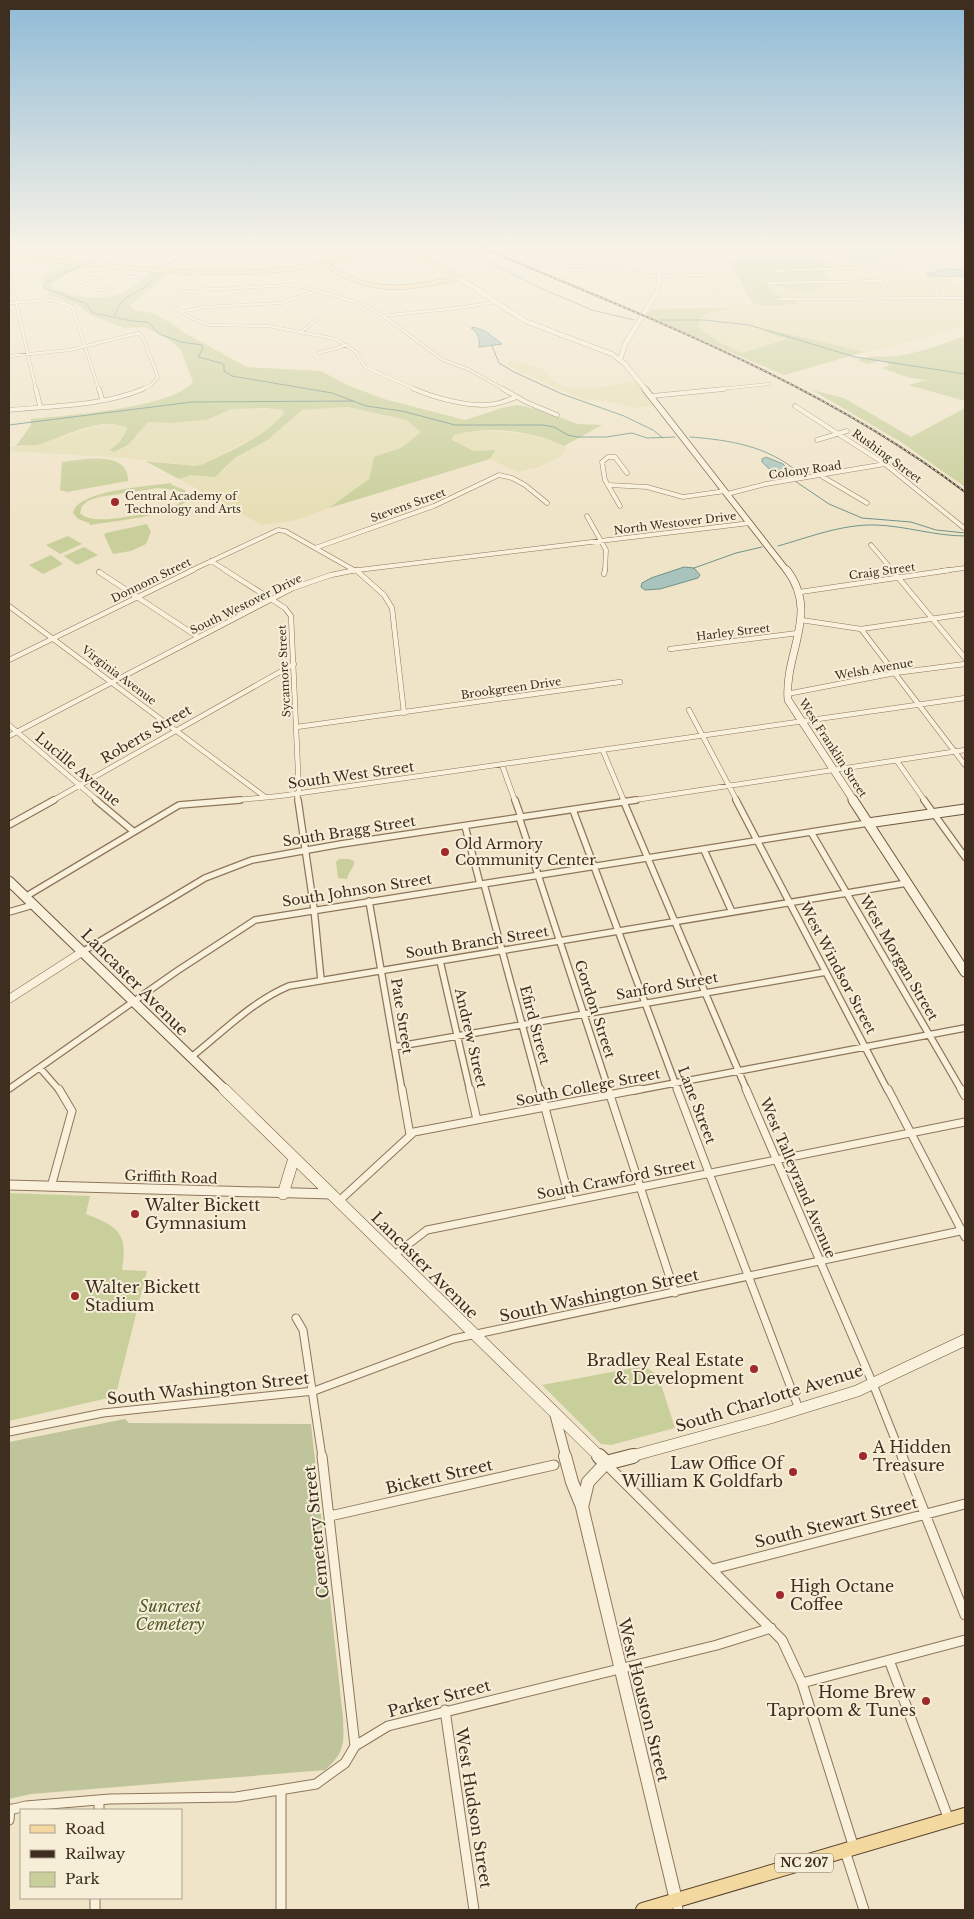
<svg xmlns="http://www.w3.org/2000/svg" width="974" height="1919" font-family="'Libre Baskerville',serif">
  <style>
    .farmland { fill: #e6deb5 }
    .green { fill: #c9cf9b; fill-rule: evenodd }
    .cemetery { fill: #bfc49a }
    .water { fill: #a9c4bc; stroke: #6f938a }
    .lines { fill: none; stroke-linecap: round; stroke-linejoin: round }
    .stream { stroke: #6f938a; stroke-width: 1 }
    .minor-far5-casing { stroke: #8d765c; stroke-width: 3 }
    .minor-far4-casing { stroke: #8d765c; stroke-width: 5 }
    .minor-far3-casing { stroke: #8d765c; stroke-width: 5.5 }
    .minor-far2-casing { stroke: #8d765c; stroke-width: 8 }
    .minor-far1-casing { stroke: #8d765c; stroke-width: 9 }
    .minor-casing { stroke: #8d765c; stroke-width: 11 }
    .tertiary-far2-casing { stroke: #8d765c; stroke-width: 9 }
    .tertiary-far1-casing { stroke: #8d765c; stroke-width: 11 }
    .tertiary-casing { stroke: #8d765c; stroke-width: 14 }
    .secondary-far5-casing { stroke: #6f573f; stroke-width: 5 }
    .secondary-far4-casing { stroke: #6f573f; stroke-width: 7 }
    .secondary-far3-casing { stroke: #6f573f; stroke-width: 8 }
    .secondary-far2-casing { stroke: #6f573f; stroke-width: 11 }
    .secondary-far1-casing { stroke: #6f573f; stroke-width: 12 }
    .secondary-casing { stroke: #6f573f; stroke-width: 16 }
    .primary-far1-casing { stroke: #5b4430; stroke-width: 5 }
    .primary-casing { stroke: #5b4430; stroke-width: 16 }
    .minor-far5 { stroke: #faf1dc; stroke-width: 2.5 }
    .minor-far4 { stroke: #faf1dc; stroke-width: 4 }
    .minor-far3 { stroke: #faf1dc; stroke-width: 4.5 }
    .minor-far2 { stroke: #faf1dc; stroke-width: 5.5 }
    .minor-far1 { stroke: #faf1dc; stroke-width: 7 }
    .minor { stroke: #faf1dc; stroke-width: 9 }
    .tertiary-far2 { stroke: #faf1dc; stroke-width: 8 }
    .tertiary-far1 { stroke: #faf1dc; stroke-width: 9 }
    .tertiary { stroke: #faf1dc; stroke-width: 12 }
    .secondary-far5 { stroke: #faf1dc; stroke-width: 4.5 }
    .secondary-far4 { stroke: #faf1dc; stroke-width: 5.5 }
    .secondary-far3 { stroke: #faf1dc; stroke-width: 7 }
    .secondary-far2 { stroke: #faf1dc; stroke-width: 9 }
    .secondary-far1 { stroke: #faf1dc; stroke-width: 11 }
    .secondary { stroke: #faf1dc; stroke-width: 14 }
    .primary-far1 { stroke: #f3d9a0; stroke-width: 4.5 }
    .primary { stroke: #f3d9a0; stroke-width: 14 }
    .rail-casing { stroke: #3d2e20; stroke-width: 2 }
    .rail { stroke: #f7eed8; stroke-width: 1; stroke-dasharray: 2.5; stroke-linecap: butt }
    .primary-bridge-casing { stroke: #5b4430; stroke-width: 5; stroke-linecap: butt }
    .primary-bridge { stroke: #f3d9a0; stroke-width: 4.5 }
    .poi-dot { fill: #9e2a2b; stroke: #f7eed8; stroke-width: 2 }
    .labels { text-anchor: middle; stroke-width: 4; stroke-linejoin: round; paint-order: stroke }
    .far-street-label { font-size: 11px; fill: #3d2e20; stroke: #f7eed8 }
    .far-poi-label { font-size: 11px; fill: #3d2e20; stroke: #f7eed8; text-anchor: start }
    .shield { fill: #f7eed8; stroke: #756857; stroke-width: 1 }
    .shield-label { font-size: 12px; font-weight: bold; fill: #3d2e20 }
    .street-label { font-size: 14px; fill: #3d2e20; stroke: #f7eed8 }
    .poi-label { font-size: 14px; fill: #3d2e20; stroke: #f7eed8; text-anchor: start }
    .near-street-label { font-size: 16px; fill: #3d2e20; stroke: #f7eed8 }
    .near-poi-label { font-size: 16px; fill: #3d2e20; stroke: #f7eed8; text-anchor: start }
    .near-park-label { font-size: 16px; font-style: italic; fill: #4d5a26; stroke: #f7eed8 }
  </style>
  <rect width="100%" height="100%" fill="#f0e4c8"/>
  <!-- farmland -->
  <path class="farmland" d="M224 246H347L356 250 258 267 205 268 176 266V261L190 253Z
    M881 246H965V266L921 267 893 258 897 254Z
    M840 259 887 263 879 281 890 279 928 278 965 283V326L886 348 864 352 768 329 786 339 742 353 718 342 699 327 700 319 708 313 728 309 727 305H785L791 299 775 294 762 279 782 289 794 292 803 293 822 288 827 284 822 274 828 267 827 260Z
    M511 360 543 369 553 381 572 389 611 386 636 380 654 406 634 408 606 401 580 399 510 367 508 364Z
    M348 407 406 420 421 432 401 448 375 457 369 479 329 508 293 521 262 525 179 479 191 475H201L224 470 235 458 269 439 302 410Z
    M244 408 283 410 284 413 278 421 259 435 204 464 195 466 128 458 9 451V447L35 445 99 425 119 424 127 427 125 437 110 450 136 437 147 422 170 423 207 420 231 409Z
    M474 429 526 434 558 442 564 446 567 450 560 457 540 467 517 472 490 459 495 452 494 450 474 451 451 440 453 436Z"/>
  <!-- green -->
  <path class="green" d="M784 246H881L898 254C884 266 857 260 840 259L831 250 786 248Z
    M751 258 827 260 828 267 823 274 827 278 828 284C807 299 784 290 763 280L775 294 798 303 785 305H754L729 262Z
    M68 263 85 264 63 276 50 285 52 288C94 303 118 304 152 271L164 272 158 283 129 306 135 310 152 313 172 323 185 333 247 367 321 371 347 385 384 399 465 420 505 407 518 405 541 410 577 424 602 425 564 446C535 431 484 424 453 436L452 440 474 451 494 450 495 451 490 459 329 508 369 479 374 457 401 448 421 432 406 420 348 407 302 410 269 439 235 458 215 477 191 475 179 479 145 461 195 466 204 464C231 450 264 438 284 413L283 410 264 408 231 409 207 420 170 423 148 422 128 445 114 452 109 450C119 444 124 438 127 428 102 414 61 439 36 445 29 446 22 445 16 446L31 425V419C67 415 170 409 193 382L181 350 166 337 144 327 124 328 88 314 77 304 49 296 42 277Z
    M729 308 708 313 700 318 699 327 718 342 742 353 786 339 765 332 768 329 864 352 784 375 646 316 652 309Z
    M965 336V401L908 385 927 380 910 378 882 368 890 365 882 360 867 364 857 360C875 354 880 358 896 356 920 353 942 344 965 336Z
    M812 390 844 398 911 437 965 408V487L901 442Z
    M85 459C101 458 129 457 128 481L67 492 60 490 62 462Z
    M171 483 172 485 185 490 189 498C179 516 111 521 90 525L89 523 78 519 73 513C77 490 151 486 171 483ZM158 488 179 491 183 496C182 504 175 507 167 509 149 512 93 528 80 513L82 506 88 501 99 497Z
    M147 524 151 532 146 544 131 551 113 554 104 535 106 533Z
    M68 536 82 544 60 554 46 545Z
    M84 547 98 555 77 565 64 556Z
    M51 555 63 564 43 574 29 565Z
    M339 859H349L354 861C355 868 348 872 347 879L338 878 336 862Z
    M9 1193 90 1196 86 1214C119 1227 128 1233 122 1270L147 1271 117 1390 108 1398 9 1421Z
    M644 1366 658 1375 675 1428 611 1445 601 1444 542 1385Z"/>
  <!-- cemetery -->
  <path class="cemetery" d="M125 1419 129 1423 311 1424 343 1718C344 1744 345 1752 325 1770L31 1794 9 1799V1442Z"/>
  <!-- water -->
  <path class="water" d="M946 269 965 270V276L931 277 926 274Z
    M474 327 485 331 502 344 479 347C480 339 478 333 471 328Z
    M766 457 783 464 792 473C780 480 771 471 762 462V459Z
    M684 567 694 568 700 575 698 578 660 589 645 590 641 587 642 583 651 578Z"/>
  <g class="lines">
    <!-- stream -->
    <path class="stream" d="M106 246 104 248 107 252 105 254 85 262 81 267 59 275 44 284V288L87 304 92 313C111 316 129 322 148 322L159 334 181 342 202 345 203 348 198 357 221 363 224 365V371L232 376 332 393 366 406 402 411 455 425H543L554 427 568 435 577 437H606L632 433 647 438 675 437
      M475 255 547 291 592 310 634 320
      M166 266 189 251 199 248
      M115 316C119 296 135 295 148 285 152 281 155 276 158 272
      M660 320H704L749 325 855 357 965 374
      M492 346 499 363 514 372 562 394 624 416 653 430 663 438
      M9 425 192 402 353 401
      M690 437C730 440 767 446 798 472L795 481 829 504 862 518 911 522 936 530 965 533
      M778 546C810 537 842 524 876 525 906 526 935 536 965 536
      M694 568 736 553 762 547"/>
    <!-- minor-far5 casing -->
    <g class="minor-far5-casing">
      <path id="minor-far5" d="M255 246C214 254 196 268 172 302V305L189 317 209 325 268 326 336 339 356 352 365 367 417 390
        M775 250 783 271
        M901 250 965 253
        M125 256 154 257 176 246
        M286 256 339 246
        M60 261 81 246
        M537 263 527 256 520 257 523 260 544 265 605 267 652 276 708 275
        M703 263 716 295
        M868 267 893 298
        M9 271 36 390
        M774 271 898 266 903 263 900 246
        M130 277C108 293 98 294 73 283 91 266 120 276 142 278
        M766 283 881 281
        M938 285 937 293 939 298
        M83 287 140 246
        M182 288 221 289 289 285 307 288 363 304 383 316 443 360 470 370 505 390
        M779 299 965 298
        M9 303 51 300 72 306 99 390
        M180 312 205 307 281 303 316 291
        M383 316C420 311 457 310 494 302
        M301 332 319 318
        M138 333 142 336 158 377 151 385 140 390
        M319 353 347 345
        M9 356 70 350 139 333
        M711 390 769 384"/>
    </g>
    <!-- minor-far4 casing -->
    <g class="minor-far4-casing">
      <path id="minor-far4" d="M36 389 40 406
        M99 389 102 399
        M414 389C435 398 471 408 494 404 502 403 510 399 517 397
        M503 389 526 402 557 415
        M652 396 724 389
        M795 406 885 464 964 528
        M9 410C52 406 103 406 143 389
        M817 440 847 431
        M823 477 867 503
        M609 485 647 487 683 497 725 491
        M727 494 766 484 885 464
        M620 506 605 480 602 462 608 457H615L627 473
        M587 516 606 550 605 571
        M871 545 893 571
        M315 548 434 506 499 475 512 478 525 485 547 503
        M211 561 227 571
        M356 570 358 571
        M190 571 278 530 285 531 354 570
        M350 571 750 523
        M941 571 965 568"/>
    </g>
    <!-- minor-far3 casing -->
    <g class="minor-far3-casing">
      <path id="minor-far3" d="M225 570 285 608 291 616 299 793
        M356 570 384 595 392 608 404 713
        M892 570 965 658
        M99 572 198 637
        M604 574 605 570
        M800 592 950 570
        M9 606 265 797
        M801 620 861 629 965 614
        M861 629 965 765
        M670 649 798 633
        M9 660 193 570
        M787 694 895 673 965 664
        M689 710 737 801
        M9 725 98 801
        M297 727 620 682
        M9 736 293 588 331 575 356 570
        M603 751 624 801
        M897 761 925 801
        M502 765 515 801
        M297 793 298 801
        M52 801 294 664
        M226 801 280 796 965 698
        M628 801 965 750"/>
    </g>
    <!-- minor-far2 casing -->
    <g class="minor-far2-casing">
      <path id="minor-far2" d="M96 800 133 831
        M298 800 314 909 321 980
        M515 800 521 817
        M623 800 747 1091
        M736 800 888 1091
        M924 800 965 857
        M573 810 678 1091
        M519 817 609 1091
        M9 825 54 800
        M465 826 480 884
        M811 832 962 1091
        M704 850 732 912
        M484 884 540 1091
        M25 897 179 805 240 800
        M369 901 402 1091
        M9 912 33 905
        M82 952 205 878 252 860 341 844 636 800
        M440 961 470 1091
        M394 1047 826 972
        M190 1058C222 1033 251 1002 289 986L907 883
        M40 1068 60 1091
        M9 1089 177 971 255 920 868 823
        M633 1091 965 1028"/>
    </g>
    <!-- minor-far1 casing -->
    <g class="minor-far1-casing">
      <path id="minor-far1" d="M402 1089 410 1135
        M470 1089 477 1120
        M540 1089 570 1201
        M608 1089 675 1293
        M677 1089 799 1409
        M746 1089 873 1384 902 1457
        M888 1089 965 1237
        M961 1089 965 1096
        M51 1187 72 1111 59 1089
        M339 1201 414 1132 640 1089
        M393 1256 427 1230 965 1122
        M296 1318 303 1330 322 1457
        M9 1432 103 1413 314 1391 453 1339 965 1230"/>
    </g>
    <!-- minor casing -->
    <g class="minor-casing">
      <path id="minor" d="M322 1456 355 1746
        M902 1456 965 1615
        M606 1464 782 1640 802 1683 854 1848
        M330 1516 554 1465
        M713 1569 965 1504
        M889 1660 949 1820
        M802 1683 965 1640
        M445 1710 474 1910
        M281 1790V1910
        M99 1800V1810
        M9 1810 26 1806 110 1799 236 1797 316 1784 345 1763 355 1746 388 1726 717 1645 771 1628
        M9 1820 10 1809
        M845 1851 864 1910
        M95 1898V1910
        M676 1900 678 1910"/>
    </g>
    <!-- tertiary-far2 casing -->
    <g class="tertiary-far2-casing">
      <path id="tertiary-far2" d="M9 999 82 952"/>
    </g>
    <!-- tertiary-far1 casing -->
    <g class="tertiary-far1-casing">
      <path id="tertiary-far1" d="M9 1185 332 1194
        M555 1415 566 1457"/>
    </g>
    <!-- tertiary casing -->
    <g class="tertiary-casing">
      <path id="tertiary" d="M565 1456 572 1482 581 1504
        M606 1463 588 1482 582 1507 676 1900"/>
    </g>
    <!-- secondary-far5 casing -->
    <g class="secondary-far5-casing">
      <path id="secondary-far5" d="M458 278 484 293
        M479 291 525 321 612 354 625 364 646 390
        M620 360 625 344 657 292 660 278 657 263 647 246"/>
    </g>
    <!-- secondary-far4 casing -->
    <g class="secondary-far4-casing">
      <path id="secondary-far4" d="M645 389 787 571"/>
    </g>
    <!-- secondary-far3 casing -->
    <g class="secondary-far3-casing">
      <path id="secondary-far3" d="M787 570C820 614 784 652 788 700L854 801"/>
    </g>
    <!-- secondary-far2 casing -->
    <g class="secondary-far2-casing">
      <path id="secondary-far2" d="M853 800 965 972
        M868 823 965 809
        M9 881 226 1091"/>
    </g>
    <!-- secondary-far1 casing -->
    <g class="secondary-far1-casing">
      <path id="secondary-far1" d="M224 1089 600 1457
        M283 1194 294 1158
        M628 1457 770 1418 857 1391 965 1340"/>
    </g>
    <!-- secondary casing -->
    <g class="secondary-casing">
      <path id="secondary" d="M599 1456 606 1463 633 1456"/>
    </g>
    <!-- primary-far1 casing -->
    <g class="primary-far1-casing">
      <path id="primary-far1" d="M407 246 458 278
        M9 256C94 264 181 277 267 271 313 268 359 256 405 247
        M323 263C370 296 405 289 458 278"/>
    </g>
    <!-- primary casing -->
    <g class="primary-casing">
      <path id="primary" d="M643 1910 965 1815"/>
    </g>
    <!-- minor-far5 -->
    <use href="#minor-far5" class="minor-far5"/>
    <!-- minor-far4 -->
    <use href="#minor-far4" class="minor-far4"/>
    <!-- minor-far3 -->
    <use href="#minor-far3" class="minor-far3"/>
    <!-- minor-far2 -->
    <use href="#minor-far2" class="minor-far2"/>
    <!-- minor-far1 -->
    <use href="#minor-far1" class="minor-far1"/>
    <!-- minor -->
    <use href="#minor" class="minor"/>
    <!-- tertiary-far2 -->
    <use href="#tertiary-far2" class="tertiary-far2"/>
    <!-- tertiary-far1 -->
    <use href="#tertiary-far1" class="tertiary-far1"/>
    <!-- tertiary -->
    <use href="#tertiary" class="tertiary"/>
    <!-- secondary-far5 -->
    <use href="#secondary-far5" class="secondary-far5"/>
    <!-- secondary-far4 -->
    <use href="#secondary-far4" class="secondary-far4"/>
    <!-- secondary-far3 -->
    <use href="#secondary-far3" class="secondary-far3"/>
    <!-- secondary-far2 -->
    <use href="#secondary-far2" class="secondary-far2"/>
    <!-- secondary-far1 -->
    <use href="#secondary-far1" class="secondary-far1"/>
    <!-- secondary -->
    <use href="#secondary" class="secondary"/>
    <!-- primary-far1 -->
    <use href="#primary-far1" class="primary-far1"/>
    <!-- primary -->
    <use href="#primary" class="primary"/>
    <!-- rail casing -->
    <g class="rail-casing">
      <path id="rail" d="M478 246C645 317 819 381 965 492"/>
    </g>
    <!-- rail -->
    <use href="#rail" class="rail"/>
    <!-- primary-bridge casing -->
    <g class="primary-bridge-casing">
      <path id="primary-bridge" d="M405 247 409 246"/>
    </g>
    <!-- primary-bridge -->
    <use href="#primary-bridge" class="primary-bridge"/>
  </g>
  <!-- sky -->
  <linearGradient id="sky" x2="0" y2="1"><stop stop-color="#8fbad6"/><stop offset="0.48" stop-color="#f8f3e6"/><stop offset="1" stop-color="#f8f3e6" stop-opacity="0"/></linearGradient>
  <rect width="974" height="514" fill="url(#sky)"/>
  <!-- markers -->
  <g class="poi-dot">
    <circle cx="115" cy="502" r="5"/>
    <circle cx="445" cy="852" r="5"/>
    <circle cx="135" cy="1214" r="5"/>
    <circle cx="75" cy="1296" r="5"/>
    <circle cx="754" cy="1369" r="5"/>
    <circle cx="863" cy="1456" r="5"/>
    <circle cx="793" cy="1472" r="5"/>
    <circle cx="780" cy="1595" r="5"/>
    <circle cx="926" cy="1701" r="5"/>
  </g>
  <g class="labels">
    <!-- far-street labels -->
    <g class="far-street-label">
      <text transform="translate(887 456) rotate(36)" y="4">Rushing Street</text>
      <text transform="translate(805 470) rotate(-8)" y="4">Colony Road</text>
      <text transform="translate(408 505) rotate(-20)" y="4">Stevens Street</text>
      <text transform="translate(675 523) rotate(-7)" y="4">North Westover Drive</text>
      <text transform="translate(882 571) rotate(-8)" y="4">Craig Street</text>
      <text transform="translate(151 580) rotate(-26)" y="4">Donnom Street</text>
      <text transform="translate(246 604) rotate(-26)" y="4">South Westover Drive</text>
      <text transform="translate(733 632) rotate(-7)" y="4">Harley Street</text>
      <text transform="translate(874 669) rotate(-10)" y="4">Welsh Avenue</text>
      <text transform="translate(284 671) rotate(-93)" y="4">Sycamore Street</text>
      <text transform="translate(119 675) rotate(37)" y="4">Virginia Avenue</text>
      <text transform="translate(511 688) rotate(-8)" y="4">Brookgreen Drive</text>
      <text transform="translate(833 748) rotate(57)" y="4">West Franklin Street</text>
    </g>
    <!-- far-poi labels -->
    <g class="far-poi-label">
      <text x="125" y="500">Central Academy of<tspan x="125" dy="13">Technology and Arts</tspan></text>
    </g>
    <!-- shield labels -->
    <rect class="shield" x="775" y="1853.5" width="58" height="19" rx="4"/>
    <g class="shield-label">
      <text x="804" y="1867">NC 207</text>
    </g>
    <!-- street labels -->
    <g class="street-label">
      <text transform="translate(146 734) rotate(-30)" y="5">Roberts Street</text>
      <text transform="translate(78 769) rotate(40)" y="5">Lucille Avenue</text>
      <text transform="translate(351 775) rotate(-8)" y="5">South West Street</text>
      <text transform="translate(349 831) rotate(-9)" y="5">South Bragg Street</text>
      <text transform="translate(357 890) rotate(-9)" y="5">South Johnson Street</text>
      <text transform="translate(477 942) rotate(-9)" y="5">South Branch Street</text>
      <text transform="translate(899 958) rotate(60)" y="5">West Morgan Street</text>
      <text transform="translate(838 968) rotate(62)" y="5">West Windsor Street</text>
      <text transform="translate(667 986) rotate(-10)" y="5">Sanford Street</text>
      <text transform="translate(595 1009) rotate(72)" y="5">Gordon Street</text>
      <text transform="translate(402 1016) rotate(81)" y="5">Pate Street</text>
      <text transform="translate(535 1025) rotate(75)" y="5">Efird Street</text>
      <text transform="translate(471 1038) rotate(77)" y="5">Andrew Street</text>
      <text transform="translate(588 1087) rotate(-11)" y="5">South College Street</text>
      <text transform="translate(697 1105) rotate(69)" y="5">Lane Street</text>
      <text transform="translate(171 1177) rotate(2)" y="5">Griffith Road</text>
      <text transform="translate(798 1178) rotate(67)" y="5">West Talleyrand Avenue</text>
      <text transform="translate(616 1179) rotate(-11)" y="5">South Crawford Street</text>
    </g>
    <!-- poi labels -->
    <g class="poi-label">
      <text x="455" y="849">Old Armory<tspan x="455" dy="16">Community Center</tspan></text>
    </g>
    <!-- near-street labels -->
    <g class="near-street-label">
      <text transform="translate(135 982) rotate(45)" y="6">Lancaster Avenue</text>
      <text transform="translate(425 1265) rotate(45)" y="6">Lancaster Avenue</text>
      <text transform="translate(599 1295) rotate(-12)" y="6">South Washington Street</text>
      <text transform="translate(208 1388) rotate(-6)" y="6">South Washington Street</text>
      <text transform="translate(769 1398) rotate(-17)" y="6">South Charlotte Avenue</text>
      <text transform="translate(439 1476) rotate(-13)" y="6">Bickett Street</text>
      <text transform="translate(836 1522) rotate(-14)" y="6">South Stewart Street</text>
      <text transform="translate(316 1532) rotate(-96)" y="6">Cemetery Street</text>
      <text transform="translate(439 1698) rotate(-15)" y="6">Parker Street</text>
      <text transform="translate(644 1700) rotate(76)" y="6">West Houston Street</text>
      <text transform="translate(474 1808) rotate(81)" y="6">West Hudson Street</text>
    </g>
    <!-- near-poi labels -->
    <g class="near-poi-label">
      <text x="145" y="1211">Walter Bickett<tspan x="145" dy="18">Gymnasium</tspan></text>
      <text x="85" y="1293">Walter Bickett<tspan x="85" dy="18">Stadium</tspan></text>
      <text x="744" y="1366" text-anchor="end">Bradley Real Estate<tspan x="744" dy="18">&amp; Development</tspan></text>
      <text x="873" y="1453">A Hidden<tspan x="873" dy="18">Treasure</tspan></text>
      <text x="783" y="1469" text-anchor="end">Law Office Of<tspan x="783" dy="18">William K Goldfarb</tspan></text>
      <text x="790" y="1592">High Octane<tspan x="790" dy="18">Coffee</tspan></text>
      <text x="916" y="1698" text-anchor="end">Home Brew<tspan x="916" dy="18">Taproom &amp; Tunes</tspan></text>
    </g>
    <!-- near-park labels -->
    <g class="near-park-label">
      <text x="170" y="1612">Suncrest<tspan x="170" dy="18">Cemetery</tspan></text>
    </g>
  </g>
  <!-- border -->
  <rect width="974" height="1919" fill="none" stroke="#3d2e20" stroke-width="20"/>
  <!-- legend -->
  <rect x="20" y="1809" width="162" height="90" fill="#f7eed8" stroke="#ada18e"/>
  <rect x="30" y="1825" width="25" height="8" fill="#f3d9a0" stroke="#ada18e"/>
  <text x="65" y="1834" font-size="15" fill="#3d2e20">Road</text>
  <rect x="30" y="1850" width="25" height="8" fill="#3d2e20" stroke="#ada18e"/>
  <text x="65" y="1859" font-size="15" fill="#3d2e20">Railway</text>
  <rect x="30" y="1872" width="25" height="15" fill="#c9cf9b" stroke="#ada18e"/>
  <text x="65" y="1884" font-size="15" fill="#3d2e20">Park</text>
</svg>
